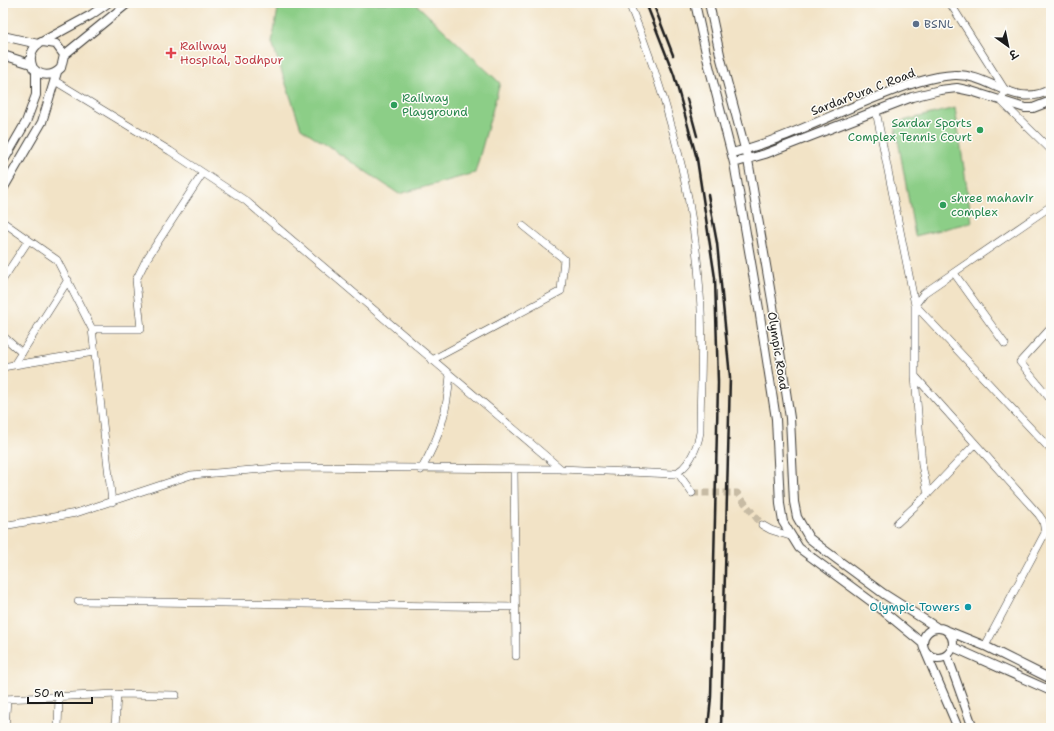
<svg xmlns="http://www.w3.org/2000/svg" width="1054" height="731" font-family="'Shantell Sans','Playpen Sans Deva',sans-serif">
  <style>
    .green { fill: #8cce87; stroke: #547552 }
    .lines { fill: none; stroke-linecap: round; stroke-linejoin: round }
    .minor-tunnel { stroke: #c7bba4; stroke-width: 7; stroke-dasharray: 7 3.5; stroke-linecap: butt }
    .minor-casing { stroke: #3c3a36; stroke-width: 8 }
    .tertiary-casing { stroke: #3c3a36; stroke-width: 10 }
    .minor { stroke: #fff; stroke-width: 7 }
    .tertiary { stroke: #fff; stroke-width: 8 }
    .rail { stroke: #1c1c1c; stroke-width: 2.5 }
    .service-dot { fill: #5c6f8a; stroke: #fdfcf7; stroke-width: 1.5 }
    .health-dot { fill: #e0444e; stroke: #fdfcf7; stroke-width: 1.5 }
    .leisure-dot { fill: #2e9e5b; stroke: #fdfcf7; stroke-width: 1.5 }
    .culture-dot { fill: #0f9aa8; stroke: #fdfcf7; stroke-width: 1.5 }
    .labels { text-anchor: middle; stroke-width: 3; stroke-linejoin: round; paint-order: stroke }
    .service-label { font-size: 12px; fill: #4e5e75; stroke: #fdfcf7; text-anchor: start }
    .health-label { font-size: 12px; fill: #be3a42; stroke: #fdfcf7; text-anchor: start }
    .street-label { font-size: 12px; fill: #1c1c1c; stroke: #fdfcf7 }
    .leisure-label { font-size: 12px; fill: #27864d; stroke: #fdfcf7; text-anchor: start }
    .culture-label { font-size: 12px; fill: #0d838f; stroke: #fdfcf7; text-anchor: end }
  </style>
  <rect width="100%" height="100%" fill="#fdfcf7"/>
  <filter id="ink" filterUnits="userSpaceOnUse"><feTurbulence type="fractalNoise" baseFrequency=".025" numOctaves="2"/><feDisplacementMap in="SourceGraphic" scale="8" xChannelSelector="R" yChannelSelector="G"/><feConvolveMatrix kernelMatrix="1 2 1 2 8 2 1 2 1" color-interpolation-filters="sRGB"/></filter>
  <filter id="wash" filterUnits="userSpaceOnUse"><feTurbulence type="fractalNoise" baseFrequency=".012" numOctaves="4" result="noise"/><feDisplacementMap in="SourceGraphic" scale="16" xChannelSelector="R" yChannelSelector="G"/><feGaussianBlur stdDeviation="0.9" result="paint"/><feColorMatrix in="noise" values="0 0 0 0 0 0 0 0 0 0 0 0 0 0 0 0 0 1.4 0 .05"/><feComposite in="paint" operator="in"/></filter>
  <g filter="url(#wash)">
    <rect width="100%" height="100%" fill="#f2e3c6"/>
    <!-- green -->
    <path class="green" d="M279 3H415L500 83 475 173 399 194 301 128 272 43Z
      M955 108 972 222 915 236 895 123Z"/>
  </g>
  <g filter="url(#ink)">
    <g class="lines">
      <!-- minor-tunnel -->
      <path class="minor-tunnel" d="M692 493H737L762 525"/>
      <!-- minor casing -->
      <g class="minor-casing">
        <path id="minor" d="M950 3 1005 90 1001 101 1051 150
          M55 81 170 151 246 201 561 469
          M876 111 915 305
          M3 222 57 260 92 329 112 502
          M954 273 1005 344
          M3 279 28 241
          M915 305 924 293 1051 206
          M92 329H141L136 280 146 260 203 173
          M1051 334 1049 330 1020 362 1051 400
          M3 336 22 353
          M432 360 561 291 564 259 523 226
          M14 365 94 352
          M3 367 14 365 68 280
          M915 376 922 465 928 494
          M514 469 516 656
          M421 470C440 437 447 412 450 375
          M678 473 692 493
          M897 523 928 494 975 444
          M762 525 771 530 790 536
          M3 526 76 513 191 475 288 467 561 469 673 474C688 470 698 446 700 432 700 386 704 340 700 293 694 193 667 95 629 3
          M78 601 515 607
          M985 646 1045 533 1043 521 1039 515 915 376V305L1051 450
          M3 699 117 694 176 695
          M5 728 7 699
          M58 728 59 696
          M115 728 117 694"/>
      </g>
      <!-- tertiary casing -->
      <g class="tertiary-casing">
        <path id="tertiary" d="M695 3 708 62 734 163 759 309 776 419 780 504 783 522 799 548 876 605 922 643
          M709 3 721 59 748 160 773 306 790 418 794 502 797 517 809 538 823 549 884 594 936 627
          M3 36 38 44
          M43 42 56 44 64 55 61 68C52 77 41 77 33 68 29 59 30 51 38 44L91 15 108 3
          M3 55 31 64
          M64 55 128 3
          M732 153C784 140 832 114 882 95 905 86 930 76 955 75 991 74 1015 110 1051 89
          M3 162 26 122 36 95V71
          M734 163 765 154 912 97 940 90 957 88 971 91 1025 108H1033L1051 101
          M3 189 42 122 57 72
          M923 643a15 15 0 1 1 30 0a15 15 0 1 1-30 0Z
          M948 631 985 646 1051 679
          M953 647 1051 691
          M926 653 958 728
          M947 655 973 728"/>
      </g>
      <!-- minor -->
      <use href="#minor" class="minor"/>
      <!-- tertiary -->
      <use href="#tertiary" class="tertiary"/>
      <!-- rail -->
      <path class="rail" d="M646 3 674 75 697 159 715 278 718 383 711 697 708 728
        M653 3 673 55
        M687 99 697 136
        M708 195 717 243 730 377 721 728"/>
    </g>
  </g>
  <!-- markers -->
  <circle class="service-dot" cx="916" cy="24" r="4"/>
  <path class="health-dot" d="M169 47h4v4h4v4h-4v4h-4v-4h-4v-4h4z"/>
  <g class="leisure-dot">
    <circle cx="394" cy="105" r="4"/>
    <circle cx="980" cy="130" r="4"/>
    <circle cx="943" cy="205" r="4"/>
  </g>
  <circle class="culture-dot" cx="968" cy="607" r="4"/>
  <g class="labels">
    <!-- service labels -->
    <g class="service-label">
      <text x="924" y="28">BSNL</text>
    </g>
    <!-- health labels -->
    <g class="health-label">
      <text x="180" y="50">Railway<tspan x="180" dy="14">Hospital, Jodhpur</tspan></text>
    </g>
    <!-- street labels -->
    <g class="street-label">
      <text transform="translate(863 92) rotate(-21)" y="4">SardarPura C Road</text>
      <text transform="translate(778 351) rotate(81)" y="4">Olympic Road</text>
    </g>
    <!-- leisure labels -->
    <g class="leisure-label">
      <text x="402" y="102">Railway<tspan x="402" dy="14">Playground</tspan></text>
      <text x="972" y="127" text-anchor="end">Sardar Sports<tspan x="972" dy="14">Complex Tennis Court</tspan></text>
      <text x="951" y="202">shree mahavir<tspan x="951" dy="14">complex</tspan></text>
    </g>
    <!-- culture labels -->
    <g class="culture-label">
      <text x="960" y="611">Olympic Towers</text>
    </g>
  </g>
  <!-- margin -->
  <rect width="1054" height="731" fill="none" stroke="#fdfcf7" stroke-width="16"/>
  <!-- north arrow -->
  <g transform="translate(1008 46) rotate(147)" stroke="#fdfcf7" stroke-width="3" paint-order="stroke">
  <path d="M0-3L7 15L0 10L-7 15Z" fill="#1c1c1c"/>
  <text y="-6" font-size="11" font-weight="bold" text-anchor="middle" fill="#1c1c1c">उ</text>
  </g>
  <!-- scale -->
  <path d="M28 697v6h64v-6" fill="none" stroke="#1c1c1c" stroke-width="2"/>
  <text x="34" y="697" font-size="12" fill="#1c1c1c" stroke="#fdfcf7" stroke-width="3" paint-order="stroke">50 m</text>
</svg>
